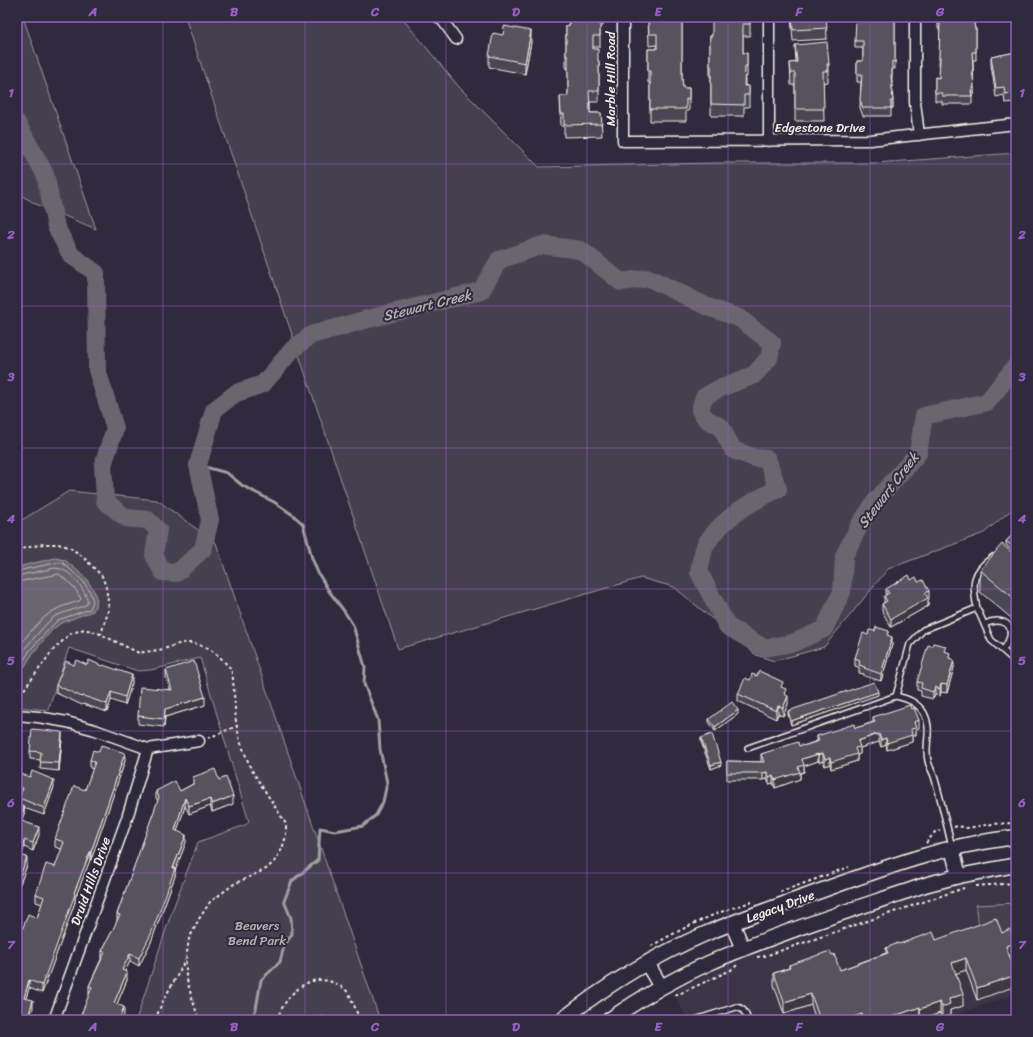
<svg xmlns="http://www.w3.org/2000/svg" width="1033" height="1037" font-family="Sriracha,sans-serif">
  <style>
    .built { fill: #3b3647 }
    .green { fill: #454050; stroke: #9c989c }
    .water { fill: #6a6670; stroke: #a19ea0 }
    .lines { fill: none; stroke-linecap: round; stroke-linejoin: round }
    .shore { stroke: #bdb9b8; stroke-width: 1 }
    .stream { stroke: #a19ea0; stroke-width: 3 }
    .river { stroke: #6a6670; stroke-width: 18 }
    .service-casing { stroke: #f4f1e8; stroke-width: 8 }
    .minor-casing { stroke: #f4f1e8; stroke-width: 13 }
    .secondary-casing { stroke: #f4f1e8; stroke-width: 17 }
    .path { stroke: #f4f1e8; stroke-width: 2; stroke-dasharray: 3 3; stroke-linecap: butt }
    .service { stroke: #2f2a3d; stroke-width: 5 }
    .minor { stroke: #2f2a3d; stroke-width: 10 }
    .secondary { stroke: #2f2a3d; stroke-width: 14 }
    .wall { fill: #4a4752; stroke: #f4f1e8 }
    .shaded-wall { fill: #3c3942; stroke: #f4f1e8 }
    .building { fill: #56525f; stroke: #f4f1e8 }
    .grid { fill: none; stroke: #995dc9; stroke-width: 1; stroke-opacity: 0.55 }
    .labels { text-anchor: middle; stroke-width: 4; stroke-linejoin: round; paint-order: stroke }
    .street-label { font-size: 13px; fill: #f4f1e8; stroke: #2f2a3d }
    .park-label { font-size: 13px; fill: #b7b3b3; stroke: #2f2a3d }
    .water-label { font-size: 14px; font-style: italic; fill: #b6b2b2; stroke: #2f2a3d }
    .neatline { fill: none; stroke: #995dc9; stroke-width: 1.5 }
    .grid-label { font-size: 13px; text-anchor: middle; font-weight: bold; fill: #995dc9 }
  </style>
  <rect width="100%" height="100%" fill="#2f2a3d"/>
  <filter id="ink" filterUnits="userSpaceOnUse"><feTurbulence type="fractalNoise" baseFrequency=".025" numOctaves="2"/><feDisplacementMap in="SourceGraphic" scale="8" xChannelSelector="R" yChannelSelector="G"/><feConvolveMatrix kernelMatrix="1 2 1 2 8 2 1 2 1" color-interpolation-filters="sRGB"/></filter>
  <g filter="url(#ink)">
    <!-- built -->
    <path class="built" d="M1016 877V994L940 1020H687L676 998 677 989 724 966 757 953 933 891 976 880Z"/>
    <!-- green -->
    <path class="green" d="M17 17H23L96 229 38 205 17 193Z
      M185 17H401L459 87 539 167 712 163H875L1016 153V506L984 533 888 569 824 647 774 661 756 655 674 587 641 578 398 649Z
      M69 491 157 500 216 543 380 1020H136L172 911 198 842 245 825 249 822 200 658 151 670 138 671 69 648 48 710 17 707V523Z
      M1016 903V985C1003 966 974 928 976 905Z"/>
    <!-- water -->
    <path class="water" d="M55 558 65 560 86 578 94 591 97 601 93 611 61 623 53 629 33 653 25 666 18 669 17 567Z"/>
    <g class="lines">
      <!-- shore -->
      <path class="shore" d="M17 571 55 563H63L83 581 90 592 93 601 90 609 58 620 51 627 30 650 22 663 17 665
        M17 576 55 568C71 569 83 587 88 601L86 605 55 616 47 623 26 647 17 660
        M17 582 59 574 74 587 81 599 79 601C71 604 61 606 53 611 40 619 25 637 17 650"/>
      <!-- stream -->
      <path class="stream" d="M198 465 227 473 243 486 274 502 293 515 303 524 312 558 318 573 329 591 344 611 353 625 365 667 364 684 378 720 380 749 387 783 383 802 376 815 363 826 335 831 320 828 318 860 292 881 284 901 291 918 292 934 284 946 280 962 261 980 256 1009 251 1020"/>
      <!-- river -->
      <path class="river" d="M17 123 45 174 56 227 71 255 96 273 97 370 115 428 103 465 105 501 126 518 148 520 158 530 154 555 163 572 177 573 203 549 210 520 198 465 214 410 236 393 263 384 292 350 311 335 368 319 481 291 499 260 543 245 581 250 621 282 649 278 708 307 739 318 772 343 769 358 754 375 720 388 704 397 700 410 706 419 721 427 733 450 755 458 767 459 778 489C750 502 723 518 706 544 702 552 701 563 699 572L727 626 764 648 793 643 824 629 842 592 844 556 859 526 875 502 918 453 924 416 987 402 1016 366"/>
      <!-- service casing -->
      <g class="service-casing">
        <path id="service" d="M977 608C972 584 971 572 993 557
          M985 624C995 619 1013 619 1010 636 1009 641 1006 646 1003 650
          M748 748 896 696
          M952 847C946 823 941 799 934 776 932 771 929 766 928 761 924 744 933 730 924 713 917 702 908 699 896 696L910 644 923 630 977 608 991 640 1016 662
          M695 1020 736 1007C744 1008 745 1013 748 1020"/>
      </g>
      <!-- minor casing -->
      <g class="minor-casing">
        <path id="minor" d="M438 17 443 21 456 39
          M623 17V141L870 140 1016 124
          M769 17V141
          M915 17V102L919 135
          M17 715 38 717 67 722 95 730 148 749 199 741
          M54 1020 127 818 148 749"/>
      </g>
      <!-- secondary casing -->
      <g class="secondary-casing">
        <path id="secondary" d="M952 848 959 876
          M732 923 743 949
          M647 963 661 987
          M562 1020C605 986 654 956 705 934 740 919 776 907 812 894 850 880 888 866 927 855 956 846 986 841 1016 837
          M609 1020C641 998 673 979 709 963 780 932 855 909 928 884L959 876 1016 865"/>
      </g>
      <!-- path -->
      <path class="path" d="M17 550 43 544H58L69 547 82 556 102 576 106 587 109 609 101 634
        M18 706 20 695 53 650 70 634 84 629 98 633 139 653 164 649 181 643H193L208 648 219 656 231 669 233 679 236 722 240 741 251 769 286 824V836L282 849 274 862 266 869 234 884 210 902 199 919 189 939 186 959V976L191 995 199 1020
        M208 738 237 726
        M954 827 958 826 967 828 992 824 1016 823
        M926 843 935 832 940 831
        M976 886 1016 883
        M780 892 849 867
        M651 946C683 928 717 911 752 902
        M757 957 765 956 964 888
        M675 994H679L733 969 737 965
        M156 1020C160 1001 177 979 185 960
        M277 1020C284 997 308 971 334 983 339 985 346 989 349 994 351 997 352 1002 354 1005 356 1010 358 1015 359 1020
        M544 1020 552 1014"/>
      <!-- service -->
      <use href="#service" class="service"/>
      <!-- minor -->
      <use href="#minor" class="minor"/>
      <!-- secondary -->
      <use href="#secondary" class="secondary"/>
    </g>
    <!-- wall -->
    <path class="wall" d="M568 17H603V26H600V47H593V49L598 61H599V102H590V113H601L602 136 564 137V126H561L560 96H568V68H566V26H569Z
      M648 17H682V78L683 88H689V111H686V121H650V83H648V49H657V45L649 46Z
      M750 17V36H743V53H747V77H745V86H749V107H744V116H711V77H710V36H712Z
      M791 17H826L827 39 793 41Z
      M895 17V69H892V82L893 108H891V116H863L860 108 861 82H857V61H863V48H855V41Z
      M938 17H973L975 29H976V60H973L974 95 972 97V104H942V101H935V77L939 78 940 66H939L940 29H938Z
      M531 42 525 74 489 67V56Z
      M795 45 829 64V75H828V82L823 83 824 121H795V85H791L790 63 796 62Z
      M1016 52V97H1014V102L1005 103 1004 95 996 97 991 65V57Z
      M1016 532V554L1006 545V541Z
      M1016 556V622L980 592V570Z
      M911 580 929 599 928 600V606L891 627 882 611V604L884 603V596L886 595V589Z
      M868 635 889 636 892 645 881 681 864 676V674L859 673V667L855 666V658Z
      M946 652 950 659 954 667 947 693 941 692 940 696 935 695 933 699 921 696V691L917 690V682Z
      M74 665H87L132 683 125 705 111 700 107 712 83 704 82 705 56 693V685Z
      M166 670 205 705 165 717 164 727 138 724V716L170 690 166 678Z
      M750 680 783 688 788 704 783 716 778 714 776 719 738 701V694Z
      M878 695 791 725 788 715V711Z
      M738 714 715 731 709 722V719Z
      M873 717 919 728 916 729V735L912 736V742L887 750 886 745 881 747 879 742 874 743 860 748V754L857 755V761L831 769 830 764 825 766 823 761 819 762 818 761 804 766V772L800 773V779L775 788 773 783 769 784 767 779 763 780H727V761L761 762V754L799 746H803L817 741V736L859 727 873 722Z
      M701 738 721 765 711 769 701 742Z
      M62 739 59 771 40 769 41 760 30 759V751Z
      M90 760 125 761 91 860H90L75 898V902L63 936 42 993 29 988 26 998 33 1008 17 1020 37 918 42 904 36 902V894L55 867 62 849 55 847V839L85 790 93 769 90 768Z
      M17 774 54 787 44 815 24 808V814L21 821 39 835 33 851 24 847 22 855 27 865 20 884 17 883V804L19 805V798L21 795 17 793Z
      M193 777 219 780 233 804 212 812 210 806 189 814 185 806 177 831 186 842 175 871V876L166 901 151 942 139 966 130 961 125 971 127 980 117 1004 124 1015 89 994V986L102 957V951L117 922V914L158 801 156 798V791H180L193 784Z
      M1002 933 1015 954 1010 956 977 1000 966 970 956 973 963 1006 950 1010V1015L942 1018 940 1013 922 1020H920V1019L916 1020H816L811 1005 784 1014 774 985V973L789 968V965L832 955 840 970 886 953V948L899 944Z"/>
    <!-- shaded-wall -->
    <path class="shaded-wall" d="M531 31V42L525 74V63Z
      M974 87V95L972 97 971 91Z
      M893 100V108H891V101Z
      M929 591V599L928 600V606L891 627V619L925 593Z
      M892 637V645L881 681V674Z
      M954 660V667L947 693V685Z
      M132 675V683L125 705V697Z
      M941 684V692L940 696V689Z
      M935 687V695L933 699V692Z
      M111 692V700L107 712V704Z
      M878 692V695L791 725V721Z
      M788 696V704L783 716V708Z
      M205 697V705L165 717 164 727 165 709Z
      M778 706V714L776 719V711Z
      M738 710V714L715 731V727Z
      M919 720V728L916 729V735L912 736V742L887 750V743L911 729 914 722Z
      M62 732V739L59 771V763Z
      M879 734V742L860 748V754L857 755V761L831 769V762L855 748 858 741Z
      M886 738V745L881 747V740Z
      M125 753V761L91 860V852Z
      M823 753V761L819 762V755Z
      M818 754V761L804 766V772L800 773V779L775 788V780L798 767 802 759Z
      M830 757V764L825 766V759Z
      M721 762V765L711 769V765Z
      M767 772V779L763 780V773Z
      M773 775V783L769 784V777Z
      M54 780V787L44 815V808Z
      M233 796V804L212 812V804Z
      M185 798V806L175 838V830Z
      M210 799V806L189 814V806Z
      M24 807V814L19 827V820Z
      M39 827V835L33 851V843Z
      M186 835V842L175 871V876L166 901 151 942 139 966V958Z
      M24 840V847L20 862V855Z
      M90 852V860L75 898V902L63 936 42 993V985L74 893Z
      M27 857V865L20 884V876Z
      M1015 943V954L1006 958V946Z
      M130 954V961L122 978V970Z
      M966 958V970L952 975V963Z
      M127 972V980L114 1011V1003Z
      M1016 975V986L977 1000V988Z
      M29 980V988L24 1005V998Z
      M811 994V1005L784 1014V1002Z
      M963 994V1006L950 1010V1015L942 1018V1007L949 999Z
      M33 1000V1008L29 1020H27Z
      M940 1002V1013L920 1020V1009Z
      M124 1007V1015L122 1020H119Z
      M920 1007V1019L916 1020H883Z
      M862 1014V1020H844Z"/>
    <!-- building -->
    <path class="building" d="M569 17H600V36H593V49H598V61H599V91H589L590 113H601L602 124 564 125V114H561L560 96H568V56H566V26H569Z
      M648 17H682V78L683 88H689V99H686V109H650V71H648V49H657V34H649Z
      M712 17H750V24H743V53H747V66H745L744 86H749V95H744V105L711 104V66H710V36H712Z
      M792 17H826L827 28 793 30Z
      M856 17H895V62L892 61V75H891L893 100 891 101V108H863L860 100 862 74H857V61H863V41H855Z
      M938 17H973L975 29H976V52H972L973 68 972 73 973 76 974 87 971 91 972 96H942V93H935V77L939 78 940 58H939L940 21H938Z
      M504 26 531 31 525 63 489 56 493 33 503 35Z
      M827 42 829 64H827L828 71H823L824 109H795V73H791L790 63 797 62 795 45Z
      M1016 52V89H1014V93L1005 94 1004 87 996 88 991 57Z
      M1016 532V550L1006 541Z
      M1002 544 1016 556V600L980 570Z
      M909 575 911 580 916 577 918 582 923 580 929 591 925 593 928 598 891 619 882 604 887 601 884 596 889 593 886 589Z
      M876 627 889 631 887 635 892 637 881 674 864 668 865 667 859 665 860 660 855 658 863 633 868 635 869 630 875 631Z
      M933 643 946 646 944 651 950 653 949 658 954 660 947 685 941 684 940 689 935 687 933 692 921 688 922 683 917 682 928 645 932 646Z
      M76 660 87 665 89 660 102 666 103 665 132 675 125 697 111 692 107 704 83 696 82 697 56 685 66 661 74 665Z
      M194 661 205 697 165 709 164 719 138 716 140 687 172 690 166 670Z
      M759 671 783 682 781 687 786 689 784 694 788 696 783 708 778 706 776 711 738 694 745 678 750 680 752 674 757 676Z
      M874 682 878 692 791 721 788 711Z
      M732 702 738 710 715 727 709 719Z
      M910 705 911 709 914 708 919 720 914 722 916 728 911 729 912 735 887 743 886 738 881 740 879 734 874 735 858 741 860 747 855 748 857 754 831 762 830 757 825 759 823 753 819 755 818 754 802 759 804 765 798 767 800 772 775 780 773 775 769 777 767 772 763 773H727V761L764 762 761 754 798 742 799 746 802 745 803 746 819 741 817 736 854 724 855 728 859 727 875 722 873 717Z
      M32 729 62 732 59 763 40 762 41 752 30 751Z
      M712 734 721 762 711 765 701 738Z
      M101 745 125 753 91 852H90L74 893 75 894 63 928 42 985 29 980 24 998 33 1000 27 1020H17V944L28 914 37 918 44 897 36 894 46 864 55 867 64 842 55 839 74 786 85 790 95 762 90 760 93 750 99 752Z
      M215 769 219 780 226 777 233 796 212 804 210 799 189 806 185 798 175 830 186 835 173 868H175L166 894 151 934 139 958 130 954 122 970 127 972 114 1003 124 1007 119 1020H79L92 987 89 986 105 952 102 951 120 915 117 914 159 797 156 791 175 781 180 791 195 783 193 777Z
      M32 771 54 780 44 808 19 798 23 788 17 786V773L30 777Z
      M17 804 24 807 19 820 39 827 33 843 24 840 20 855 27 857 20 876 17 875Z
      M996 918 1002 933 1010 929 1015 943 1006 946 1016 975 977 988 966 958 952 963 963 994 949 999 950 1004 942 1007 940 1002 920 1009V1007L883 1020H865L862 1014 844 1020H820L811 994 784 1002 774 973 790 968 789 965 830 951 832 955 834 954 840 970 888 953 886 948 898 943 899 944 933 932 936 940Z
      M324 1016 325 1020H319L318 1018Z"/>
  </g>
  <!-- grid -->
  <path class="grid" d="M163 17V1020M305 17V1020M446 17V1020M587 17V1020M728 17V1020M870 17V1020M17 164H1016M17 306H1016M17 448H1016M17 589H1016M17 731H1016M17 873H1016"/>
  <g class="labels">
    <!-- street labels -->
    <g class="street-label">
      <text transform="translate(610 79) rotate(-90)" y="5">Marble Hill Road</text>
      <text x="820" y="132">Edgestone Drive</text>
      <text transform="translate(90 881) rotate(-70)" y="5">Druid Hills Drive</text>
      <text transform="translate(780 906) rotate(-20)" y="5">Legacy Drive</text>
    </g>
    <!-- park labels -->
    <g class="park-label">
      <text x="257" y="930">Beavers<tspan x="257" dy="15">Bend Park</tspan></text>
    </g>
    <!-- water labels -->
    <g class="water-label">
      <text transform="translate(427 305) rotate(-14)" y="5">Stewart Creek</text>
      <text transform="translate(888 490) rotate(-53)" y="5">Stewart Creek</text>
    </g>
  </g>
  <!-- margin -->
  <rect width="1033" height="1037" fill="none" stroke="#2f2a3d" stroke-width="44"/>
  <rect x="22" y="22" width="989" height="993" class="neatline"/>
  <g class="grid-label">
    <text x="93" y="16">A</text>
    <text x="234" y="16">B</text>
    <text x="375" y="16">C</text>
    <text x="516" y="16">D</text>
    <text x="658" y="16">E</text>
    <text x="799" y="16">F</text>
    <text x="940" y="16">G</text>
    <text x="11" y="97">1</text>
    <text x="1022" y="97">1</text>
    <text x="11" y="239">2</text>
    <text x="1022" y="239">2</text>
    <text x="11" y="381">3</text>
    <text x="1022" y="381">3</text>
    <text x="11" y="523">4</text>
    <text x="1022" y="523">4</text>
    <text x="11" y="665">5</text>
    <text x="1022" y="665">5</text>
    <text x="11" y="807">6</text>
    <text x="1022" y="807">6</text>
    <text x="11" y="949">7</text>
    <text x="1022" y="949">7</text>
    <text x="93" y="1031">A</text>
    <text x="234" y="1031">B</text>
    <text x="375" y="1031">C</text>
    <text x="516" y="1031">D</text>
    <text x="658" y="1031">E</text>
    <text x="799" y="1031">F</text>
    <text x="940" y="1031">G</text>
  </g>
</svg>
